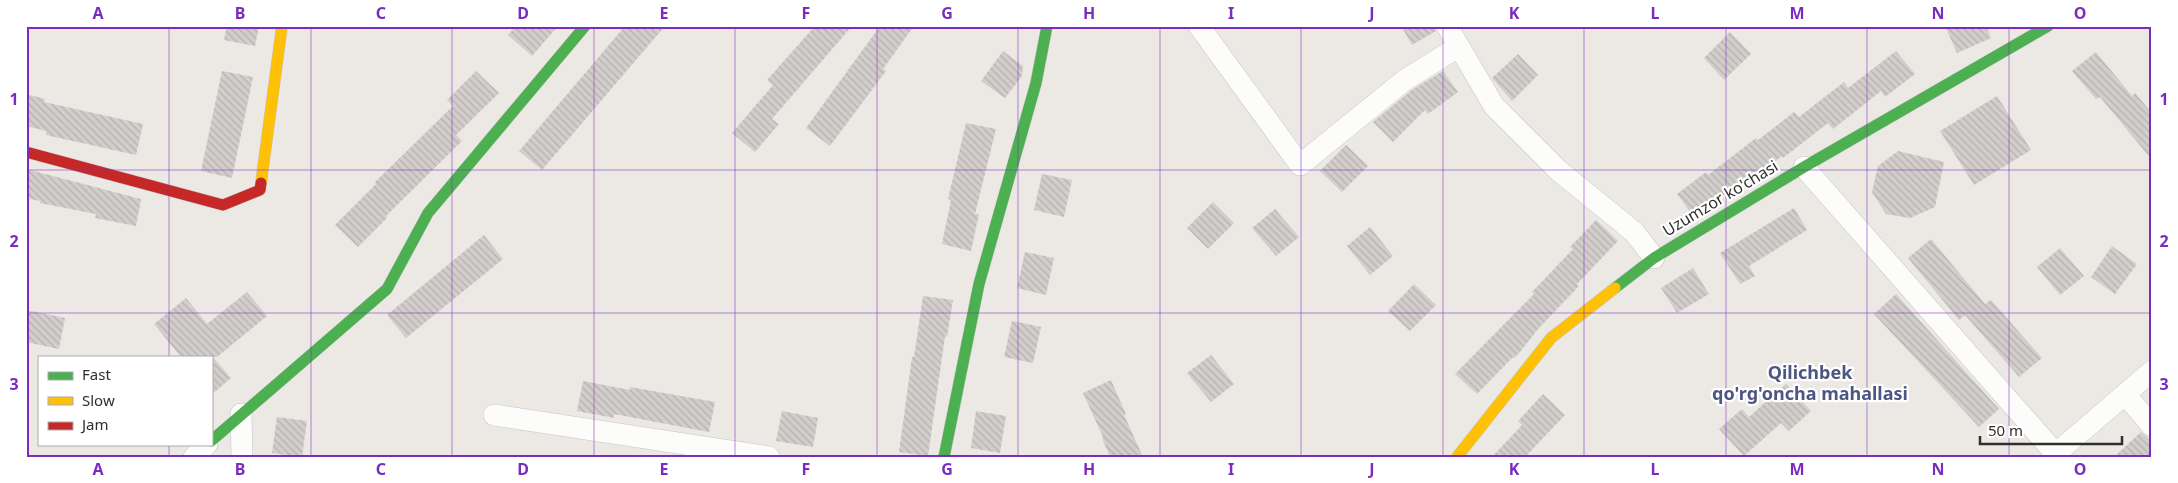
<svg xmlns="http://www.w3.org/2000/svg" width="2178" height="483" font-family="'Noto Sans',sans-serif">
  <style>
    .building { fill: url(#building-back-hatch) }
    .lines { fill: none; stroke-linecap: round; stroke-linejoin: round }
    .street-casing { stroke: #c5c4c5; stroke-width: 22 }
    .fast-casing { stroke: #c5c4c5; stroke-width: 12 }
    .slow-casing { stroke: #c5c4c5; stroke-width: 12 }
    .jam-casing { stroke: #c5c4c5; stroke-width: 12 }
    .street { stroke: #fcfcfb; stroke-width: 21 }
    .fast { stroke: #4caf50; stroke-width: 11 }
    .slow { stroke: #ffc107; stroke-width: 11 }
    .jam { stroke: #c62828; stroke-width: 11 }
    .grid { fill: none; stroke: #7b2cbf; stroke-width: 1; stroke-opacity: 0.55 }
    .labels { text-anchor: middle; stroke-width: 4.5; stroke-linejoin: round; paint-order: stroke }
    .street-label { font-size: 16px; fill: #2e2e2e; stroke: #fff }
    .neighbourhood-label { font-size: 18px; font-weight: bold; fill: #4d5680; stroke: #fff }
    .neatline { fill: none; stroke: #7b2cbf; stroke-width: 2 }
    .grid-label { font-size: 16px; text-anchor: middle; font-weight: bold; fill: #7b2cbf }
  </style>
  <defs>
    <pattern id="building-back-hatch" width="6" height="6" patternUnits="userSpaceOnUse" patternTransform="scale(1.25)"><rect width="6" height="6" fill="#d1cecb"/><path d="M-1 5l2 2M0 0l6 6M5-1l2 2" fill="none" stroke="#b4b1af"/></pattern>
  </defs>
  <rect width="100%" height="100%" fill="#ece8e4"/>
  <!-- building -->
  <path class="building" d="M227 26H259L255 46 224 40Z
    M516 26H558L532 56 508 35Z
    M625 26H665L542 170 519 151Z
    M815 26H852L772 119 779 124 755 152 732 133 773 85 767 80Z
    M880 26H914L883 69 886 71 830 146 806 128Z
    M1401 26H1435L1436 31 1412 45Z
    M1945 26H1986L1991 38 1957 53Z
    M1730 32 1751 54 1724 80 1704 58Z
    M1003 51 1023 66 1022 76 1005 98 981 81Z
    M1896 51 1915 74 1885 97 1881 91 1833 129 1828 123 1783 158 1782 156 1745 184 1742 181 1712 205 1693 216 1677 194 1706 172 1708 175 1756 138 1758 140 1794 112 1799 117 1844 82 1848 88Z
    M2096 52 2132 96 2135 93 2152 113V160L2100 97 2096 99 2072 71Z
    M1518 54 1538 75 1512 101 1492 78Z
    M222 71 253 77 232 178 201 171Z
    M476 71 499 93 456 135 462 141 386 216 387 218 358 247 335 225 376 184 375 182 453 106 447 100Z
    M1443 71 1458 92 1428 114 1425 110 1393 142 1373 122 1412 90Z
    M26 94 45 99 44 102 143 124 136 155 46 135V131L26 126Z
    M1997 96 2031 150 1974 185 1940 131Z
    M966 123 996 129 975 214H979L971 251 942 244 951 200 948 199Z
    M1346 145 1368 166 1342 192 1320 171Z
    M1898 151 1944 162 1935 207 1910 218 1886 214 1872 192 1878 166Z
    M26 169 141 199 136 226 95 218 96 214 40 203V201L26 198Z
    M1042 174 1072 180 1064 217 1034 210Z
    M1213 202 1234 223 1208 249 1187 228Z
    M1794 208 1807 230 1749 266 1755 276 1740 284 1720 253Z
    M1275 209 1299 237 1276 256 1252 228Z
    M1596 220 1618 241 1577 284 1579 286 1538 329 1520 352 1514 358 1513 357 1477 394 1455 374 1534 294 1532 292 1573 249 1570 247Z
    M1370 227 1393 256 1370 275 1347 246Z
    M484 235 503 259 406 338 387 315Z
    M1931 239 1985 304 1991 300 2042 358 2019 377 1965 315 1959 320 1908 258Z
    M2112 246 2137 264 2115 294 2091 277Z
    M2060 248 2084 276 2060 295 2037 267Z
    M1025 252 1054 258 1046 295 1017 288Z
    M1693 268 1709 294 1677 313 1661 288Z
    M1414 284 1436 305 1410 331 1388 311Z
    M247 292 267 316 217 357H213L231 378 211 395V357H181L154 324 186 298 207 324Z
    M1896 294 1999 409 1979 427 1874 314Z
    M923 296 953 300 947 337 945 336 928 456 899 452 912 357H914Z
    M26 310 65 318 59 349 26 342Z
    M1012 321 1041 327 1033 363 1004 357Z
    M1211 355 1234 384 1211 402 1187 373Z
    M1111 380 1126 414 1124 415 1143 457H1110L1102 438 1103 437 1083 393Z
    M583 381 630 390V387L715 402 709 432 614 414V418L577 411Z
    M1786 384 1811 411 1789 431 1781 423 1744 456 1719 429 1742 409 1749 417Z
    M1543 394 1565 415 1525 457H1492L1522 425 1518 421Z
    M782 411 818 418 813 447 776 441Z
    M976 411 1006 416 1000 453 971 448Z
    M277 417 307 421 302 457 272 453Z
    M2141 432 2152 442V457H2114Z"/>
  <g class="lines">
    <!-- street casing -->
    <g class="street-casing">
      <path id="street" d="M1199 26 1300 165 1405 80 1458 47
        M1447 26 1494 106 1559 171 1634 232 1654 258
        M1804 167 2055 453
        M2125 394 2152 426
        M241 414 242 457
        M494 415 769 457
        M194 457 207 444
        M2052 457 2152 371"/>
    </g>
    <!-- fast casing -->
    <g class="fast-casing">
      <path id="fast" d="M1615 288 1654 258 1804 167 2048 26
        M211 441 387 289 428 213 585 26
        M944 457 979 284 1036 83 1047 26"/>
    </g>
    <!-- slow casing -->
    <g class="slow-casing">
      <path id="slow" d="M261 183 282 26
        M1457 457 1551 338 1615 288"/>
    </g>
    <!-- jam casing -->
    <g class="jam-casing">
      <path id="jam" d="M26 152 223 205 260 190 261 183"/>
    </g>
    <!-- street -->
    <use href="#street" class="street"/>
    <!-- fast -->
    <use href="#fast" class="fast"/>
    <!-- slow -->
    <use href="#slow" class="slow"/>
    <!-- jam -->
    <use href="#jam" class="jam"/>
  </g>
  <!-- grid -->
  <path class="grid" d="M169 26V357M311 26V457M452 26V457M594 26V457M735 26V457M877 26V457M1018 26V457M1160 26V457M1301 26V457M1443 26V457M1584 26V457M1726 26V457M1867 26V457M2009 26V457M26 170H2152M26 313H2152M169 444V457"/>
  <g class="labels">
    <!-- street labels -->
    <g class="street-label">
      <text transform="translate(1720 198) rotate(-31)" y="6">Uzumzor ko'chasi</text>
    </g>
    <!-- neighbourhood labels -->
    <g class="neighbourhood-label">
      <text x="1810" y="379">Qilichbek<tspan x="1810" dy="21">qo'rg'oncha mahallasi</tspan></text>
    </g>
  </g>
  <!-- border -->
  <rect width="2178" height="483" fill="none" stroke="#ffffff" stroke-width="55"/>
  <!-- legend -->
  <rect x="38" y="356" width="175" height="90" fill="#ffffff" stroke="#ababab"/>
  <rect x="48" y="372" width="25" height="8" fill="#4caf50" stroke="#ababab"/>
  <text x="82" y="380" font-size="15" fill="#2e2e2e">Fast</text>
  <rect x="48" y="397" width="25" height="8" fill="#ffc107" stroke="#ababab"/>
  <text x="82" y="406" font-size="15" fill="#2e2e2e">Slow</text>
  <rect x="48" y="422" width="25" height="8" fill="#c62828" stroke="#ababab"/>
  <text x="82" y="430" font-size="15" fill="#2e2e2e">Jam</text>
  <!-- scale -->
  <path d="M1980 436v8h142v-8" fill="none" stroke="#2e2e2e" stroke-width="2.5"/>
  <text x="1988" y="436" font-size="15" fill="#2e2e2e" stroke="#ffffff" stroke-width="4" paint-order="stroke">50 m</text>
  <rect x="28" y="28" width="2122" height="428" class="neatline"/>
  <g class="grid-label">
    <text x="98" y="19">A</text>
    <text x="240" y="19">B</text>
    <text x="381" y="19">C</text>
    <text x="523" y="19">D</text>
    <text x="664" y="19">E</text>
    <text x="806" y="19">F</text>
    <text x="947" y="19">G</text>
    <text x="1089" y="19">H</text>
    <text x="1231" y="19">I</text>
    <text x="1372" y="19">J</text>
    <text x="1514" y="19">K</text>
    <text x="1655" y="19">L</text>
    <text x="1797" y="19">M</text>
    <text x="1938" y="19">N</text>
    <text x="2080" y="19">O</text>
    <text x="14" y="105">1</text>
    <text x="2164" y="105">1</text>
    <text x="14" y="247">2</text>
    <text x="2164" y="247">2</text>
    <text x="14" y="390">3</text>
    <text x="2164" y="390">3</text>
    <text x="98" y="475">A</text>
    <text x="240" y="475">B</text>
    <text x="381" y="475">C</text>
    <text x="523" y="475">D</text>
    <text x="664" y="475">E</text>
    <text x="806" y="475">F</text>
    <text x="947" y="475">G</text>
    <text x="1089" y="475">H</text>
    <text x="1231" y="475">I</text>
    <text x="1372" y="475">J</text>
    <text x="1514" y="475">K</text>
    <text x="1655" y="475">L</text>
    <text x="1797" y="475">M</text>
    <text x="1938" y="475">N</text>
    <text x="2080" y="475">O</text>
  </g>
</svg>
